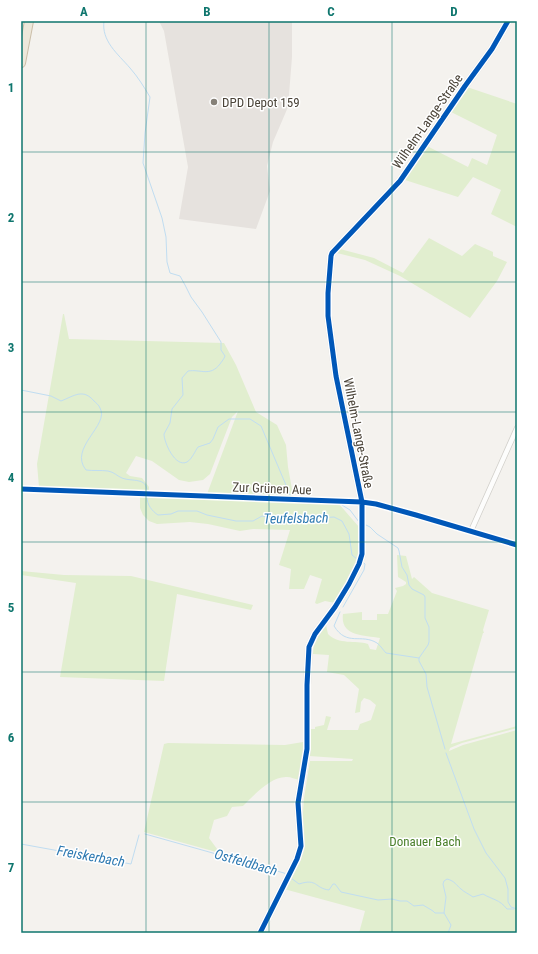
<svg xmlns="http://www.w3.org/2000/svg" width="538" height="954" font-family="'Roboto Condensed',sans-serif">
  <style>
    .industrial { fill: #e6e2de }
    .green { fill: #e1eecf }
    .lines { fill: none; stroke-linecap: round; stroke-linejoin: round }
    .stream { stroke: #c0ddf1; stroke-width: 1 }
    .minor-casing { stroke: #d2d0cb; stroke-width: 6 }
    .tertiary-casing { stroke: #d2d0cb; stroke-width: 8 }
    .motorway-casing { stroke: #ccbfa9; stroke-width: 10 }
    .minor { stroke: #fdfdfc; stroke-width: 4.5 }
    .tertiary { stroke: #fdfdfc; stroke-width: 5.5 }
    .motorway { stroke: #ede8db; stroke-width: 8 }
    .cycleway-casing { stroke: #fff; stroke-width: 8 }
    .cycleway { stroke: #0057b8; stroke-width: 5 }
    .grid { fill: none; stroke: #0f766e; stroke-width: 1; stroke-opacity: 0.55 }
    .poi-dot { fill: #868178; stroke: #fff; stroke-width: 1.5 }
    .labels { text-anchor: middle; stroke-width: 3; stroke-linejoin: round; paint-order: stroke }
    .poi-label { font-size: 13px; fill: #4b4439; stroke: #fff; text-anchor: start }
    .street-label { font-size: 13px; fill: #4b4439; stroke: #fff }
    .park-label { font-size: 13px; fill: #4a7f2a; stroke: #fff }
    .water-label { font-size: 14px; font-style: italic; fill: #2e7ab2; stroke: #fff }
    .neatline { fill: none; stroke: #0f766e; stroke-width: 1.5 }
    .grid-label { font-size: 13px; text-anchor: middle; font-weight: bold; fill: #0f766e }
  </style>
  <rect width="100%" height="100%" fill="#f4f2ee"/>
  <!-- industrial -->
  <path class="industrial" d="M159 21H292V57L288 107 273 142 267 166 270 191 256 229 179 219 188 167 164 31Z"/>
  <!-- green -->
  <path class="green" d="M467 87 517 104V227L491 214 501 190 473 177 458 197 405 180 427 146 468 167 472 158 487 165 497 135 451 112Z
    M429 238 462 256 475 244 493 252V256L507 262 497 281 470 318 400 276 365 260 337 253 340 249 374 258 403 273Z
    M63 314H64L69 339 224 343 236 365 256 412 277 425 286 445 288 467 293 495 288 498 207 494 238 411 232 417 210 474 203 480 189 482 179 480 152 461 136 456 126 473 130 476 142 478 149 487V492L39 487 37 464Z
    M140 497 339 504 359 527 358 557 355 568 335 603 325 601 317 604 315 603 322 579 310 575 304 589H289L291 569 279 565 290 530 253 529 240 531 208 524 190 522 157 524 149 521 143 515 140 508Z
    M397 555 406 556 412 579 414 577 432 593 489 610 483 630 484 633H483L451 744 517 726V728L462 743 450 748 449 751 463 745 517 730V933H359L365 911 284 889 300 855 304 798 310 761H352L353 759 309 756 311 729H315V727L324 725 326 716 331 717 327 730H358L360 724 371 720 376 705 370 700 364 698 361 702 360 712 355 713 359 689 344 675 327 672 329 655 313 654C313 641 319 635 326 625L328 634C339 645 355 640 368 644L370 649 376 650 380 638C363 635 340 636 343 614L362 612V620H377V614H388L397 591 395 588 403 586 406 584V582L398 577Z
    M21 571 64 575 131 576 253 605 251 610 177 594 164 681 60 677 76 583 21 575Z
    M303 742 304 746 299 780C295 779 291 777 287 777 271 776 253 796 243 806L232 807 227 816 214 820 209 838 220 853 144 832 164 744 168 743 285 745Z"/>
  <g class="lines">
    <!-- stream -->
    <path class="stream" d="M104 21C101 41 118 54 130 68 138 77 144 87 150 97L145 133 143 163 162 218 166 237 167 262 170 273 180 276 185 285 191 297 202 312 221 342V350L225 356C224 359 222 361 220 364 210 377 201 369 188 371L182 378 183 395 172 409 170 423 164 434C164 442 175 468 187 462 192 459 195 451 198 447L210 443 213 439 218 427 229 419H250L261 426 291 497 338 499
      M21 390 51 396 61 401C74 396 83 388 94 401 96 403 99 405 100 408 110 425 68 448 86 470 93 471 101 470 108 471 114 472 117 476 122 478 132 482 147 477 147 491
      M147 497C147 505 152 511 158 515L171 514 178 511H197L207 515 236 521H253L262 516 286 520 334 517 342 521 349 534 352 555 357 559
      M342 505 350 510 359 522
      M366 525 370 527 377 534 398 548 399 551 402 567 407 575 409 585 412 589 424 595 425 597V618L429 627V642L428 645 419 658V661L426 674 427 687 445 749
      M343 607 364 570 365 564 363 562
      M340 612 334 626C347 647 361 633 377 643 381 646 383 650 386 653L419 658
      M446 753 474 829 486 853 505 878 508 889V902L511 907 517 909
      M145 834 284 873 287 875
      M21 844 131 864 139 835
      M291 878 299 884C318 878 314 888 329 890L333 884H335L341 892 378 900 392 899 400 901H407L414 906 423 905 433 911 435 913H444
      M448 933 451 925 444 913 446 897 443 884 444 881 447 879C455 881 456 885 461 889 464 892 469 894 473 897L483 894C493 900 499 899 507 909H514"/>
    <!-- minor casing -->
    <g class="minor-casing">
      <path id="minor" d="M21 489 362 502 376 504 416 515 517 545
        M471 531 517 428"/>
    </g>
    <!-- tertiary casing -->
    <g class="tertiary-casing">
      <path id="tertiary" d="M260 933 297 859 301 846 298 803 307 749V685L309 647 315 634 335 607 349 584 359 564 362 554V502L336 376 328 316V293L331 256 332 253 400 181 465 86 492 49 508 21"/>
    </g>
    <!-- motorway casing -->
    <g class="motorway-casing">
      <path id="motorway" d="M21 63 29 21"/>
    </g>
    <!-- minor -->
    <use href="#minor" class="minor"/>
    <!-- tertiary -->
    <use href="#tertiary" class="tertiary"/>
    <!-- motorway -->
    <use href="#motorway" class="motorway"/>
    <!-- cycleway casing -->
    <g class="cycleway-casing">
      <path id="cycleway" d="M21 489 362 502 376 504 416 515 517 545
        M260 933 297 859 301 846 298 803 307 749V685L309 647 315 634 335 607 349 584 359 564 362 554V502L336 376 328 316V293L331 256 332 253 400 181 465 86 492 49 508 21"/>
    </g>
    <!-- cycleway -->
    <use href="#cycleway" class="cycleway"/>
  </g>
  <!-- grid -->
  <path class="grid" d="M146 21V933M269 21V933M392 21V933M21 152H517M21 282H517M21 412H517M21 542H517M21 672H517M21 802H517"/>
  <!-- markers -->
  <circle class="poi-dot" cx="214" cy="102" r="4"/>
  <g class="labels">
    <!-- poi labels -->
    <g class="poi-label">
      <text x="222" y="107">DPD Depot 159</text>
    </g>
    <!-- street labels -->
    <g class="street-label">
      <text transform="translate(427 121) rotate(-55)" y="5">Wilhelm-Lange-Straße</text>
      <text transform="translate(359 433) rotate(79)" y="5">Wilhelm-Lange-Straße</text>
      <text transform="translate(272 488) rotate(2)" y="5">Zur Grünen Aue</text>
    </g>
    <!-- park labels -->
    <g class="park-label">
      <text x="425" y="846">Donauer Bach</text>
    </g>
    <!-- water labels -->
    <g class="water-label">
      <text transform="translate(296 518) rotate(-1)" y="5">Teufelsbach</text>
      <text transform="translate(91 856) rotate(10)" y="5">Freiskerbach</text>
      <text transform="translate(246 862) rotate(16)" y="5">Ostfeldbach</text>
    </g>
  </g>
  <!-- border -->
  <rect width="538" height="954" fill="none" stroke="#ffffff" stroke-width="44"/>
  <rect x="22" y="22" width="494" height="910" class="neatline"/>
  <g class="grid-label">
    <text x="84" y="16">A</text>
    <text x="207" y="16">B</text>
    <text x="331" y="16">C</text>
    <text x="454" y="16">D</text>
    <text x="11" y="92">1</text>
    <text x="11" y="222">2</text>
    <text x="11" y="352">3</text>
    <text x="11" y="482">4</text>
    <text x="11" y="612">5</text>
    <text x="11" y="742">6</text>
    <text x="11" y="872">7</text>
  </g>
</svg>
